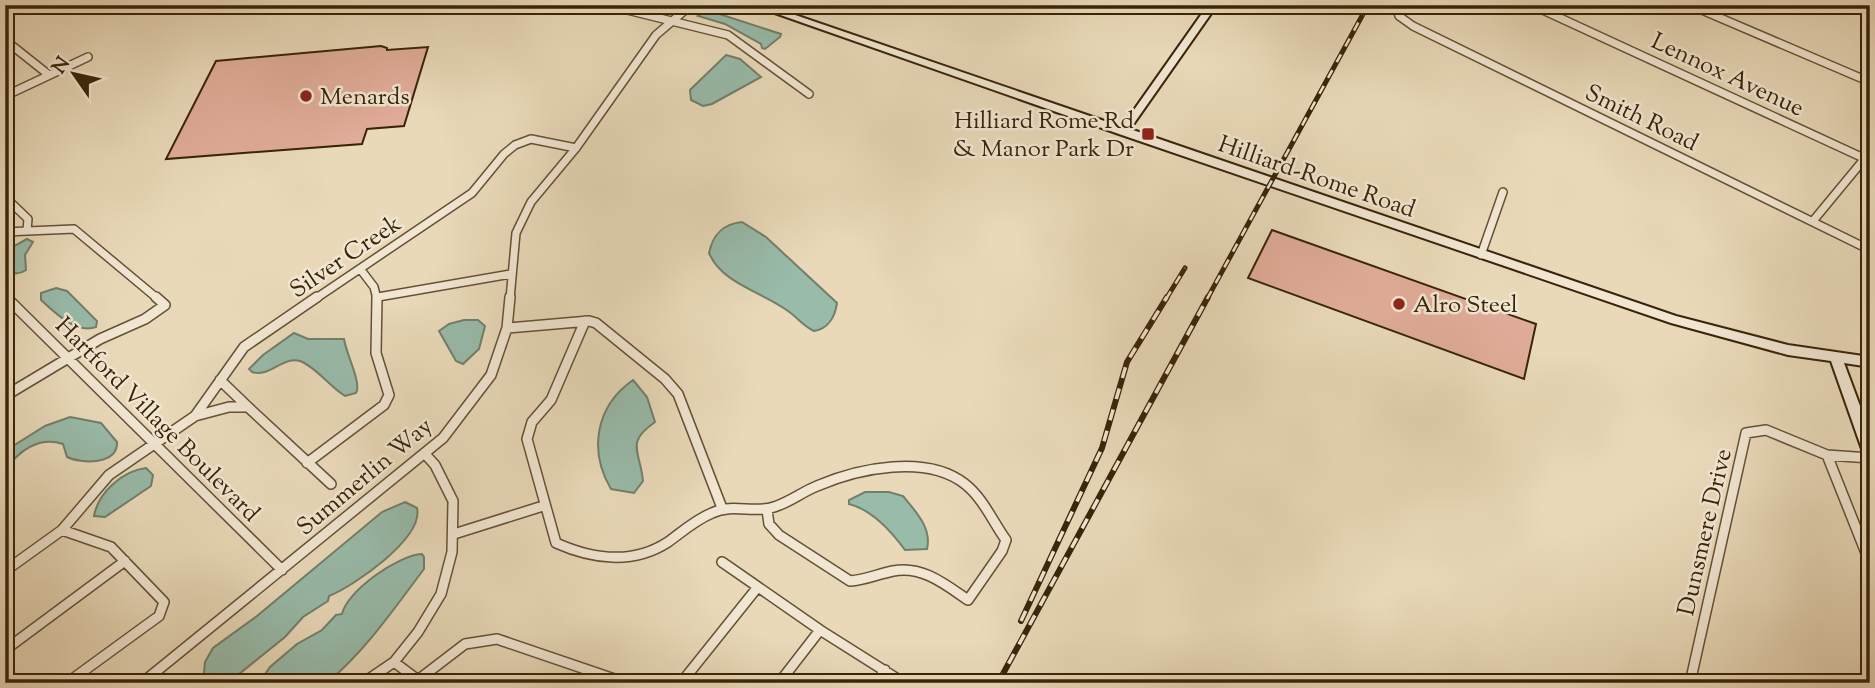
<svg xmlns="http://www.w3.org/2000/svg" width="1875" height="688" font-family="'Sorts Mill Goudy',serif">
  <style>
    .water { fill: #98bbaa; stroke: #727f6a; stroke-width: 2 }
    .building { fill: #e0ac99; stroke: #382409; stroke-width: 2 }
    .lines { fill: none; stroke-linecap: round; stroke-linejoin: round }
    .street-far1-casing { stroke: #645135; stroke-width: 10 }
    .street-casing { stroke: #645135; stroke-width: 12 }
    .secondary-casing { stroke: #382409; stroke-width: 4 }
    .street-far1 { stroke: #f1e6d2; stroke-width: 7 }
    .street { stroke: #f1e6d2; stroke-width: 9 }
    .secondary { fill: #f1e6d2; fill-rule: evenodd }
    .rail-far1-casing { stroke: #382409; stroke-width: 5 }
    .rail-casing { stroke: #382409; stroke-width: 6 }
    .rail-far1 { stroke: #f1e6d2; stroke-width: 2.5; stroke-dasharray: 9; stroke-linecap: butt }
    .rail { stroke: #f1e6d2; stroke-width: 3.5; stroke-dasharray: 11; stroke-linecap: butt }
    .poi-dot { fill: #8f2418; stroke: #f1e6d2; stroke-width: 2.5 }
    .labels { text-anchor: middle; stroke-width: 5; stroke-linejoin: round; paint-order: stroke }
    .street-label { font-size: 24px; fill: #382409; stroke: #f1e6d2 }
    .poi-label { font-size: 24px; fill: #382409; stroke: #f1e6d2; text-anchor: start }
  </style>
  <rect width="100%" height="100%" fill="#e9d9b9"/>
  <filter id="stains"><feTurbulence type="fractalNoise" baseFrequency=".00286" numOctaves="4"/><feColorMatrix values="0 0 0 0 .2 0 0 0 0 .09 0 0 0 0 .02 0 0 0 .5 -.17"/></filter>
  <radialGradient id="worn" r=".72"><stop offset=".6" stop-color="#630" stop-opacity="0"/><stop offset="1" stop-color="#630" stop-opacity=".3"/></radialGradient>
  <!-- water -->
  <path class="water" d="M707 10 781 34 780 37 765 49 762 48 761 44 725 24 698 16Z
    M726 55 740 59 761 77 712 104 703 106 691 100 690 90Z
    M742 222 766 237 837 303C835 317 828 329 814 331 803 326 797 317 788 311 763 292 722 284 709 253 713 234 723 224 742 222Z
    M27 239 33 242 25 255 26 270C19 275 9 275 5 266V251Z
    M56 288 67 291 97 321 96 327C76 334 55 313 41 300V293Z
    M464 320H478L485 326 479 349 463 364 456 361 439 331 449 324Z
    M294 333 308 339H344C346 354 362 383 356 393L345 396C330 387 316 367 300 361 283 356 269 378 252 372L249 369 263 355Z
    M633 380 647 397 655 422C625 443 640 450 643 481L634 493 611 489C588 450 596 406 633 380Z
    M70 417 101 423 117 442C118 465 81 464 67 457L63 444C39 436 17 451 5 472V451L45 426Z
    M146 468 153 475 151 486 105 517 94 516C98 493 122 471 146 468Z
    M865 492H889L903 496C916 512 932 528 927 549L905 550C894 535 873 510 849 504V500Z
    M405 502 417 508C424 538 354 586 329 596L328 601 303 617 285 637 228 683H203L205 662 213 648 257 616 382 512Z
    M422 554 424 557V569C393 610 366 650 327 683H259L270 667 297 644 322 630 336 615 342 614C347 591 398 555 422 554Z"/>
  <!-- building -->
  <path class="building" d="M381 46 387 48V50L428 47 404 126 367 129 362 144 166 159 216 61Z
    M1272 230 1536 324 1524 379 1248 278Z"/>
  <g class="lines">
    <!-- street-far1 casing -->
    <g class="street-far1-casing">
      <path id="street-far1" d="M607 5 728 35 809 94
        M1396 5 1399 16 1413 26 1870 250
        M1532 5 1870 161
        M1690 5 1870 82
        M1850 5 1870 13
        M5 40 49 75
        M5 96 88 57
        M5 197 28 219 27 230
        M1813 221 1870 152
        M5 232 74 229 158 299
        M1481 255 1503 192
        M361 270 374 287 377 299
        M5 296 8 299
        M378 297 511 274
        M315 299 472 193 504 154 515 145 531 139 576 148
        M510 299 516 233 531 202 576 148 656 35 691 5"/>
    </g>
    <!-- street casing -->
    <g class="street-casing">
      <path id="street" d="M6 297 282 570
        M585 321 551 400 532 422 527 439 556 543C592 559 633 565 668 542 682 532 695 520 712 513 733 503 753 514 774 507 790 502 802 492 817 486 859 468 927 454 965 484 983 498 993 522 1006 540L1002 551 968 600C946 585 922 565 893 571 878 574 865 580 850 581L779 535 769 524 767 510
        M507 328 589 321 596 323 665 379 678 394 722 508
        M220 380 248 407
        M5 396 100 339 145 319 165 305 156 297
        M195 416 229 407H248L331 484
        M1827 455 1870 563
        M307 463 384 405 389 395 376 353 377 297
        M62 530 111 547 164 602 159 616 67 683
        M454 534 543 506
        M722 562 820 630 904 683
        M5 571 62 530 109 475 195 416 244 347 317 297
        M5 650 125 561
        M394 662 418 680 416 683
        M418 680 465 644 497 639 626 683
        M142 683 443 438 491 375 507 328 510 297
        M363 683 394 662 418 632 441 594 452 552 453 501 435 465 425 454
        M681 683 757 588
        M779 683 820 630
        M876 683 885 670
        M1690 683 1746 433 1766 430 1827 455 1870 458"/>
    </g>
    <!-- secondary casing -->
    <g class="secondary-casing">
      <path id="secondary" d="M752 5H766L1122 127 1208 5H1217L1130 129 1676 316 1788 345 1870 357V367L1844 363 1870 433V458L1865 456 1863 452 1831 361 1788 355 1671 323 1119 134Z"/>
    </g>
    <!-- street-far1 -->
    <use href="#street-far1" class="street-far1"/>
    <!-- street -->
    <use href="#street" class="street"/>
    <!-- secondary -->
    <use href="#secondary" class="secondary"/>
    <!-- rail-far1 casing -->
    <g class="rail-far1-casing">
      <path id="rail-far1" d="M1166 299 1185 268
        M1207 299 1368 5"/>
    </g>
    <!-- rail casing -->
    <g class="rail-casing">
      <path id="rail" d="M1021 621 1102 448 1127 362 1167 297
        M998 683 1208 297"/>
    </g>
    <!-- rail-far1 -->
    <use href="#rail-far1" class="rail-far1"/>
    <!-- rail -->
    <use href="#rail" class="rail"/>
  </g>
  <!-- markers -->
  <g class="poi-dot">
    <circle cx="306" cy="96" r="7"/>
    <rect x="1141" y="127" width="14" height="14" rx="3.5"/>
    <circle cx="1399" cy="304" r="7"/>
  </g>
  <g class="labels">
    <!-- street labels -->
    <g class="street-label">
      <text transform="translate(1728 74) rotate(25)" y="8">Lennox Avenue</text>
      <text transform="translate(1642 117) rotate(26)" y="8">Smith Road</text>
      <text transform="translate(1317 176) rotate(19)" y="8">Hilliard-Rome Road</text>
      <text transform="translate(345 256) rotate(-34)" y="8">Silver Creek</text>
      <text transform="translate(158 419) rotate(45)" y="8">Hartford Village Boulevard</text>
      <text transform="translate(364 476) rotate(-40)" y="8">Summerlin Way</text>
      <text transform="translate(1704 532) rotate(-77)" y="8">Dunsmere Drive</text>
    </g>
    <!-- poi labels -->
    <g class="poi-label">
      <text x="320" y="104">Menards</text>
      <text x="1134" y="128" text-anchor="end">Hilliard Rome Rd<tspan x="1134" dy="28">&amp; Manor Park Dr</tspan></text>
      <text x="1413" y="312">Alro Steel</text>
    </g>
  </g>
  <!-- margin -->
  <rect width="1875" height="688" fill="none" stroke="#e9d9b9" stroke-width="28"/>
  <rect x="7" y="7" width="1861" height="674" fill="none" stroke="#382409" stroke-width="3.5"/>
  <rect x="14" y="14" width="1847" height="660" fill="none" stroke="#382409" stroke-width="2"/>
  <!-- north arrow -->
  <g transform="translate(74 74) rotate(304)" stroke="#f1e6d2" stroke-width="5" paint-order="stroke">
  <path d="M0-5L12 26L0 18L-12 26Z" fill="#382409"/>
  <text y="-10" font-size="19" font-weight="bold" text-anchor="middle" fill="#382409">N</text>
  </g>
  <rect width="100%" height="100%" filter="url(#stains)"/>
  <rect width="100%" height="100%" fill="url(#worn)"/>
</svg>
